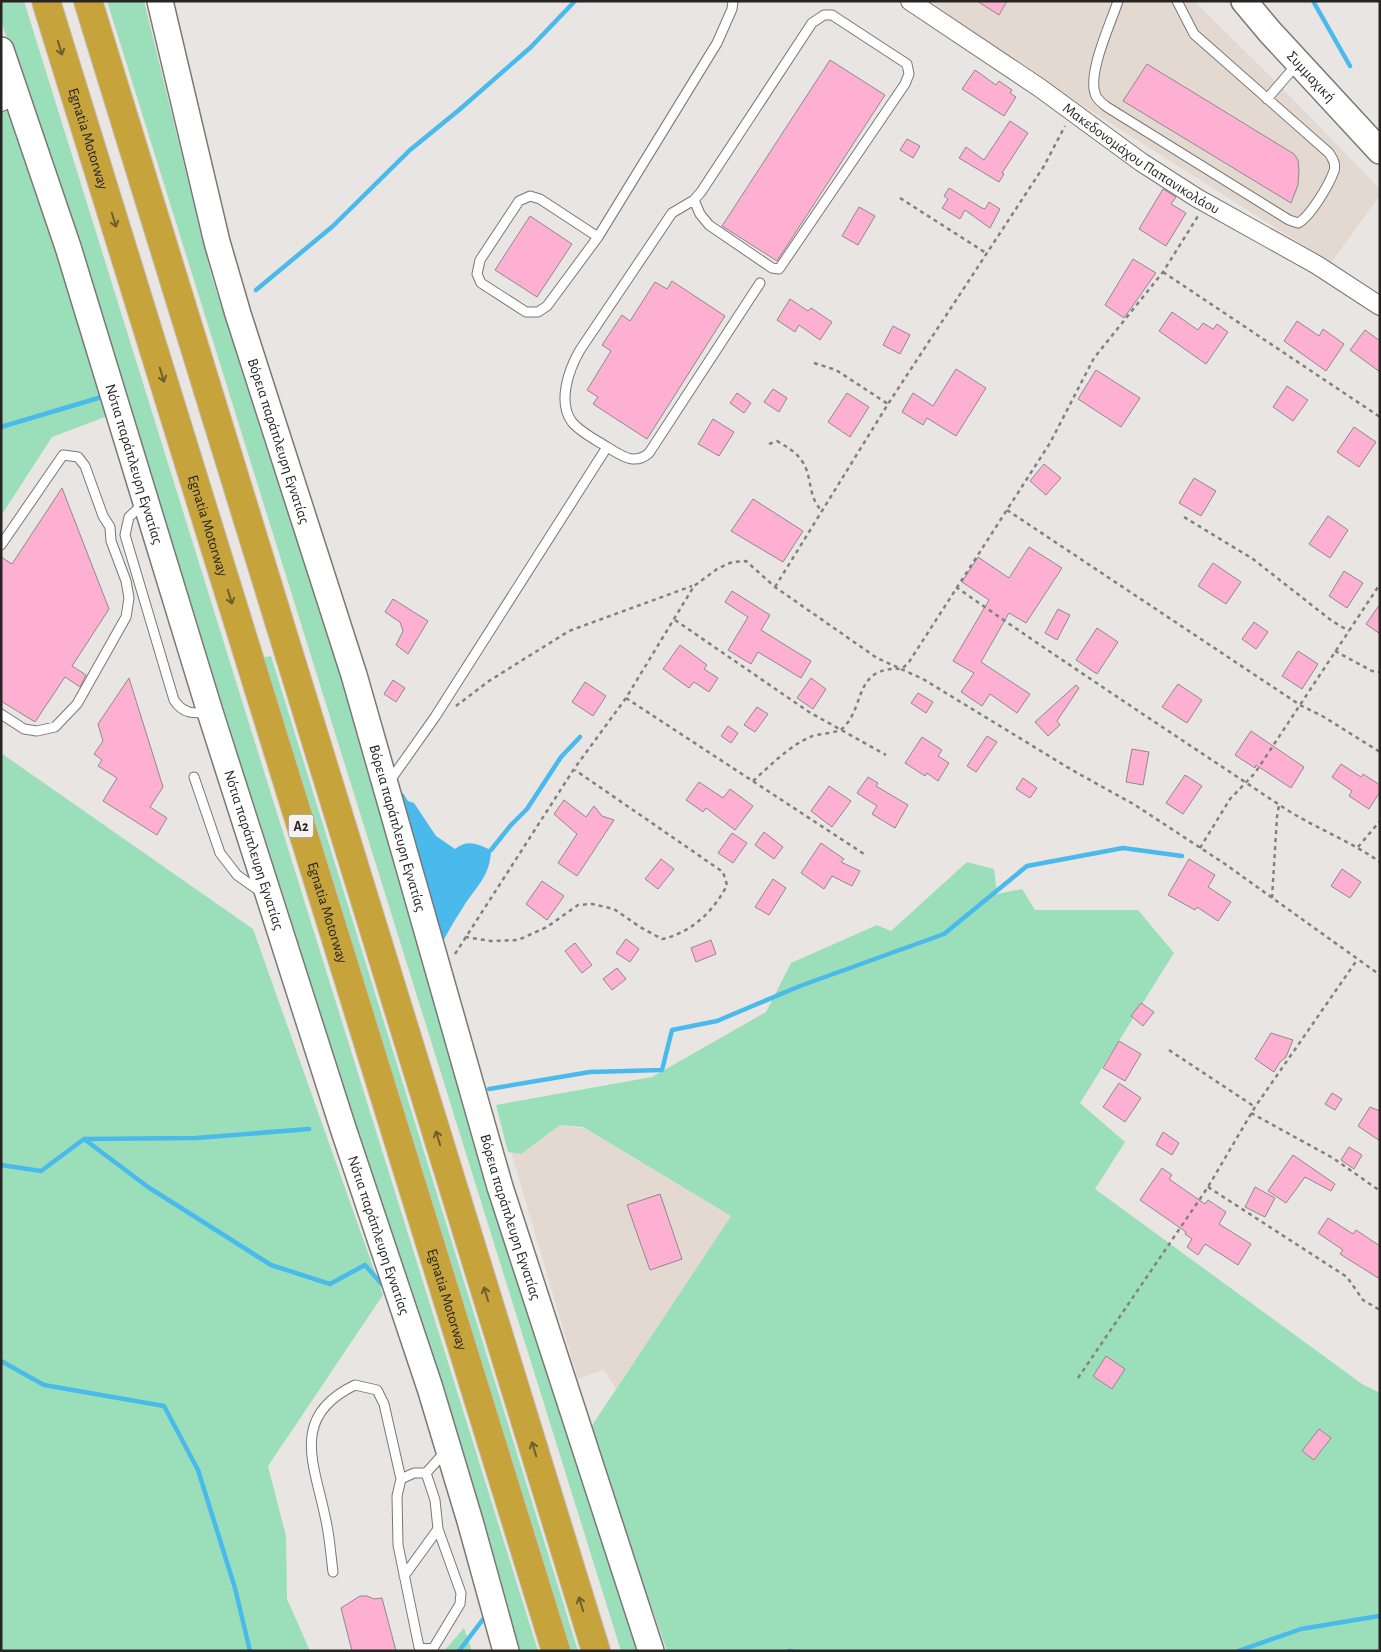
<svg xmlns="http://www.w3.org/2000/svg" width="1381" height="1652" font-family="'Alegreya Sans',sans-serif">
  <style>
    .built { fill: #e4d9d1 }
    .green { fill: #9bdfba }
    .water { fill: #49baeb }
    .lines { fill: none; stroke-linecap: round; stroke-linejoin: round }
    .stream { stroke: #49baeb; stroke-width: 4.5 }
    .building { fill: #fdb0d1; stroke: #8e8a8b }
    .lane-casing { stroke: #7b7774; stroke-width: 11 }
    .street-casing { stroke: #7b7774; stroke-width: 20 }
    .secondary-casing { stroke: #7b7774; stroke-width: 28 }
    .highway-casing { stroke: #c3c2c2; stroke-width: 30 }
    .path { stroke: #83807e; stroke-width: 2.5; stroke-dasharray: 4 4; stroke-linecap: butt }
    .lane { stroke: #fff; stroke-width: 9 }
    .street { stroke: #fff; stroke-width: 18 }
    .secondary { stroke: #fff; stroke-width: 25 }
    .highway { stroke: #c7a33b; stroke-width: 28 }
    .oneway { stroke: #6f5e2e }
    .labels { text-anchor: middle; stroke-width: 4; stroke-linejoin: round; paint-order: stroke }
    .shield { fill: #f6f2ef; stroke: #656261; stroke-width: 1 }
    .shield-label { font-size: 14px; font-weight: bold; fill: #272524 }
    .street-label { font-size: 15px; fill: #272524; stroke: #f6f2ef }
  </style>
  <rect width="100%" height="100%" fill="#e9e5e2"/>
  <!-- built -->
  <path class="built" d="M930 1H1194L1279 85 1380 189V195L1331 263 1017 64Z
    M560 1125 586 1129 731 1216 616 1389 604 1370 578 1379 511 1152 521 1154Z"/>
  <!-- green -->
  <path class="green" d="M1 1H24L538 1651H511L72 227 1 21Z
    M107 1H144L212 278 365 744 607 1559 637 1651H621Z
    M1 82 113 414 52 437 1 516Z
    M271 656 578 1651H570L262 658Z
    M1 753 253 929 383 1295 268 1466 286 1536 287 1599 310 1651H1Z
    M967 862 994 869 997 894 1022 889 1035 910H1138L1174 953 1080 1103 1125 1142 1095 1189 1362 1384 1380 1393V1651H667L589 1430 731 1216 583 1127 560 1125 521 1154 508 1152 496 1105 652 1077 766 1012 791 963 877 925 891 931Z
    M464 1628 472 1651H444Z"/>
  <!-- water -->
  <path class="water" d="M403 793 408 801 414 803 436 836 455 849C468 839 477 844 491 850 490 878 475 887 462 909 453 922 446 936 438 950L399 797Z"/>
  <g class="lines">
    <!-- stream -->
    <path class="stream" d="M1313 1 1350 66
      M256 290 333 226 410 150 459 110 531 47 575 1
      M1 427 105 396
      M491 850 511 825 527 809 561 757 580 737
      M489 1089 590 1072 662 1070 672 1030 717 1021 800 986 944 934 1027 866 1123 848 1182 856
      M84 1139 148 1187 271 1265 330 1284 365 1265 386 1289
      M1 1165 41 1171 84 1139 196 1138 309 1129
      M1 1361 44 1385 164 1406 198 1470 235 1588 250 1651
      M459 1651 484 1618
      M789 1651H791
      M1238 1651 1301 1629 1379 1616"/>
  </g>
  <!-- building -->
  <path class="building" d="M977 1H1007L999 15Z
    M830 60 885 95 777 261 722 226Z
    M1147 64 1294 154 1298 160 1299 170 1298 185 1291 203 1123 101Z
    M975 70 996 85 999 81 1012 90 1010 93 1016 97 1004 116 962 89Z
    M1010 121 1028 133 1002 173 1004 174 999 182 959 158 966 147 984 160Z
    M907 139 920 146 913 158 900 150Z
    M949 188 982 208 985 209 989 202 1000 209 990 228 965 210 960 219 942 208 948 199 944 196Z
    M1163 189 1176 197 1171 204 1186 213 1166 246 1139 229Z
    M859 207 875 216 858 245 842 236Z
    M530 216 572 244 537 297 495 270Z
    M1133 259 1156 273 1124 318 1105 305Z
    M672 281 725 316 647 439 593 404 598 397 587 390 611 351 602 345 622 315 630 321 655 282 667 289Z
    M790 299 808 311 811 308 832 322 820 340 799 325 795 332 777 320Z
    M1172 312 1198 330 1203 323 1213 329 1217 324 1228 332 1206 364 1159 331Z
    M1297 321 1319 336 1323 329 1344 344 1326 371 1284 341Z
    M893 326 910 335 900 354 883 345Z
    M1365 330 1380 341V372L1350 350Z
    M956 369 986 388 956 436 927 418 923 425 902 412 913 393 933 406Z
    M1096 370 1140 398 1121 427 1078 399Z
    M1287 386 1308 400 1293 421 1273 407Z
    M773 389 787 398 779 412 764 402Z
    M737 393 751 403 744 413 730 403Z
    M847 393 869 407 850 437 828 422Z
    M713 419 734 432 719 456 698 444Z
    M1354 427 1376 442 1359 467 1337 452Z
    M1044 464 1061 478 1046 495 1030 481Z
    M1194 478 1216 491 1201 516 1179 503Z
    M62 488 109 609 72 666 86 675 80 687 65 677 35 722 1 701V557L12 564Z
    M753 499 803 531 783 562 731 531Z
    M1328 516 1348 530 1330 558 1309 544Z
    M1029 547 1062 568 1026 623 1009 613 981 662 1030 694 1017 713 990 694 982 706 961 692 974 673 953 661 989 600 962 582 978 557 1009 578Z
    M1213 563 1241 582 1226 604 1198 586Z
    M1344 571 1363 583 1347 608 1329 596Z
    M732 591 770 615 761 630 811 661 801 678 758 652 751 664 728 650 748 617 725 602Z
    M393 599 428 621 408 654 396 645 403 631 400 622 385 612Z
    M1380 604V634L1366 624Z
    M1058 609 1070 615 1057 640 1045 633Z
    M1254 622 1268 632 1256 649 1242 639Z
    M1097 628 1118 642 1097 674 1076 660Z
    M680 645 707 665 704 669 718 678 709 692 694 682 689 688 663 669Z
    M1298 651 1318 664 1302 689 1282 676Z
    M129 678 163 787 150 807 167 818 157 835 103 801 117 778 98 766 102 760 94 754 103 741 98 724Z
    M811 678 826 689 813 709 797 698Z
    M393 680 405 688 396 702 384 694Z
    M585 682 606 696 593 716 572 702Z
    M1178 684 1202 700 1187 723 1162 707Z
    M1076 685 1079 688 1057 721 1060 725 1048 736 1035 722Z
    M918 693 933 702 926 713 911 703Z
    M757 707 768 714 755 732 744 725Z
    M728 726 738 733 731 743 721 736Z
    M1251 731 1304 767 1291 788 1256 765 1255 768 1235 755Z
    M987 736 997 742 976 772 967 766Z
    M922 737 942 750 938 756 949 763 938 781 927 773 925 776 905 763Z
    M1132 749 1149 752 1143 785 1126 782Z
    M1341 764 1361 777 1363 774 1380 785V792L1369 809 1349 796 1352 791 1332 777Z
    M1185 775 1202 786 1183 814 1166 803Z
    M868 777 878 783 876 786 908 805 895 828 872 814 877 806 857 793Z
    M1023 778 1037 788 1030 798 1016 789Z
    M699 782 723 798 730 789 753 806 735 830 706 808 703 812 686 800Z
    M829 786 851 801 832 827 811 811Z
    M564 800 586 817 594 806 602 816 614 820 577 876 558 863 577 834 554 814Z
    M764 832 783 847 774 859 755 845Z
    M732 833 747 843 733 863 718 853Z
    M821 843 844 859 841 862 860 871 852 886 832 876 824 889 801 873Z
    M661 859 674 869 658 889 645 879Z
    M1189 859 1215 875 1208 887 1231 902 1218 921 1197 907 1195 910 1168 895Z
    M1342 869 1361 882 1350 898 1331 886Z
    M773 879 786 888 769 915 755 907Z
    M542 881 564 896 547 920 526 904Z
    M626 939 639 949 630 962 616 953Z
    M711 940 716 954 696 962 691 948Z
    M575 943 592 965 582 973 565 951Z
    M617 968 626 979 612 990 603 979Z
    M1141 1003 1154 1012 1143 1026 1131 1016Z
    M1271 1033 1293 1040 1286 1057 1280 1062 1274 1072 1255 1059Z
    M1119 1041 1141 1054 1125 1081 1103 1068Z
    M1119 1083 1141 1098 1125 1122 1103 1107Z
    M1332 1093 1342 1099 1335 1110 1325 1104Z
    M1370 1107 1380 1111V1141L1358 1126Z
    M1163 1132 1179 1143 1172 1155 1156 1145Z
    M1349 1147 1362 1155 1354 1169 1341 1160Z
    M1293 1155 1335 1184 1331 1191 1305 1177 1286 1203 1268 1191Z
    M1162 1168 1172 1175 1169 1179 1205 1204 1208 1200 1226 1212 1219 1224 1251 1244 1238 1265 1205 1244 1198 1255 1187 1247 1192 1239 1185 1234 1186 1232 1140 1200Z
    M1255 1187 1275 1198 1265 1217 1245 1207Z
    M660 1194 682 1259 650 1270 627 1205Z
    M1328 1218 1353 1234 1356 1230 1380 1246V1279L1340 1254 1343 1250 1318 1233Z
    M1106 1356 1125 1369 1112 1389 1093 1376Z
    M1319 1429 1331 1438 1314 1460 1302 1451Z
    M360 1596H367L374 1599 382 1598 396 1651H352L341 1608Z"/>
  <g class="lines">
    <!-- lane casing -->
    <g class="lane-casing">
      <path id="lane" d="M1118 1C1111 23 1086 75 1096 96 1098 100 1103 104 1107 107L1289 220 1298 223C1310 217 1329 185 1334 171 1336 164 1333 159 1329 153L1194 34 1177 1
        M1267 99 1298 63
        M598 237 540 199 530 196 519 201 480 260 477 274 481 283 526 312H538L547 306 598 237 717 43 732 9 733 1
        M607 447C621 455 634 466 649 453L760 283
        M144 503 129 517 125 535 174 700C183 714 194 714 209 712
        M1 545 63 455 78 457 85 466 103 516 110 527 111 541 126 581 129 598 126 617 77 704 55 727 37 731 24 729 1 714
        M194 777 220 853 237 875 261 892
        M389 782 435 717 607 447C596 440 580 432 572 422 557 402 569 369 580 350L672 213 694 200 701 192 812 23 824 15H832L907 64 909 74 905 84 779 269 772 268 709 225 700 214 694 200
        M401 1479 414 1473H426L445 1452
        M333 1572C331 1557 330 1541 327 1526 317 1469 286 1418 355 1385L377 1390 384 1404 401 1479 397 1496 398 1545 419 1647 426 1649 434 1647 460 1604 461 1593 438 1529 435 1500 426 1473
        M404 1576 438 1529"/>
    </g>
    <!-- street casing -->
    <g class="street-casing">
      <g id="street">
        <path id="s1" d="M910 1 1040 88 1141 162 1197 198 1317 265 1380 306"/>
        <path d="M1 102 17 94"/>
      </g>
    </g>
    <!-- secondary casing -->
    <g class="secondary-casing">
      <g id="secondary">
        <path id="s2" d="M160 1 217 242 238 314 354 675 500 1187 651 1651"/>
        <path id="s3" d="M1244 1 1270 32 1380 151"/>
        <path id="s4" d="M1 50 68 247 210 712 343 1128 430 1388 470 1521 506 1651"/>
      </g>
    </g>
    <!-- highway casing -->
    <g class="highway-casing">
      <g id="highway">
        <path id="s5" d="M46 1 556 1651"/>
        <path d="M88 1 596 1651"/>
      </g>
    </g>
    <!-- path -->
    <path class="path" d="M900 198 986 253
      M1163 272 1380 417
      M814 363 836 370 888 404
      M769 444 777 441C787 447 796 452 802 461 813 477 807 496 822 511
      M1007 510 1300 705 1324 717 1380 752
      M1184 517 1253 559 1332 621 1349 631
      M775 587 888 404 1044 166 1065 126
      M956 587C1062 661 1170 732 1278 804 1310 826 1347 839 1380 862
      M675 620 809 712 886 755
      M1335 651 1372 671 1380 672
      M626 698 864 854
      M456 706 489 681 569 631 692 586
      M753 781C771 765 788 747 810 737 819 733 836 734 843 728 866 706 853 666 902 669L909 662 1050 443 1094 358 1163 272 1198 216
      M1358 847 1380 821
      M1200 848 1230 799 1255 773 1380 584
      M1272 898 1277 817 1279 805
      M465 937 491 941 518 940 547 927 578 905 592 904 614 909 640 927 662 939C691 933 714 911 727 885L723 872 575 770
      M455 954 574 769 626 698 694 586 717 569 732 562 746 561 775 587 877 658 923 679 1072 770 1135 805 1225 864 1380 975
      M1169 1050 1255 1107
      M1251 1113 1333 1158 1380 1191
      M1208 1187 1347 1277 1363 1300 1380 1310
      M1078 1378 1208 1187 1255 1107 1357 960"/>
    <!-- lane -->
    <use href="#lane" class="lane"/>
    <!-- street -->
    <use href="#street" class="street"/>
    <!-- secondary -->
    <use href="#secondary" class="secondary"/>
    <!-- highway -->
    <use href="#highway" class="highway"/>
  </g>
  <!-- one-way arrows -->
  <defs><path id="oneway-shaft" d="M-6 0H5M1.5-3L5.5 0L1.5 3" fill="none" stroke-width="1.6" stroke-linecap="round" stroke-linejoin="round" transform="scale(1.25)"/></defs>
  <g class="oneway">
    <use href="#oneway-shaft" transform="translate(60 48) rotate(73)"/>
    <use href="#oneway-shaft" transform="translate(114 220) rotate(73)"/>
    <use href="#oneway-shaft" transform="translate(162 375) rotate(73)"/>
    <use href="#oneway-shaft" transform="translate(230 597) rotate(73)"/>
    <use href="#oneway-shaft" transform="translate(438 1138) rotate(-107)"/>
    <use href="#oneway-shaft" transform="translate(486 1294) rotate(-107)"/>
    <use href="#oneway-shaft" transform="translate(534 1449) rotate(-107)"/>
    <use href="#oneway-shaft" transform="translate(581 1604) rotate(-107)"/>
  </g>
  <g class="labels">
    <!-- shield labels -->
    <rect class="shield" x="288.5" y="814.5" width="25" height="23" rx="4"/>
    <g class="shield-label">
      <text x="301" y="831">Α2</text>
    </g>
    <!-- street labels -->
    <g class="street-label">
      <text dy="5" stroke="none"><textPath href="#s3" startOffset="101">Συμμαχική</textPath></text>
      <text dy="5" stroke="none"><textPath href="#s5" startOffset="144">Egnatia Motorway</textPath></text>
      <text dy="5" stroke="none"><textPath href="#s1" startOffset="280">Μακεδονομάχου Παπανικολάου</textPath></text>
      <text dy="5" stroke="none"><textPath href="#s2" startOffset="456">Βόρεια παράπλευρη Εγνατίας</textPath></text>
      <text dy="5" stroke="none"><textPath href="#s4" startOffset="435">Νότια παράπλευρη Εγνατίας</textPath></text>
      <text dy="5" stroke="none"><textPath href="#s5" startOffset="549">Egnatia Motorway</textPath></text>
      <text dy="5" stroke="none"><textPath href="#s2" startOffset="861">Βόρεια παράπλευρη Εγνατίας</textPath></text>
      <text dy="5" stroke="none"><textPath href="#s4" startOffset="839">Νότια παράπλευρη Εγνατίας</textPath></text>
      <text dy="5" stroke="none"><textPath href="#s5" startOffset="954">Egnatia Motorway</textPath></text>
      <text dy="5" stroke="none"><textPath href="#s2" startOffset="1266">Βόρεια παράπλευρη Εγνατίας</textPath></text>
      <text dy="5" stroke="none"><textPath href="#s4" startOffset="1244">Νότια παράπλευρη Εγνατίας</textPath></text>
      <text dy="5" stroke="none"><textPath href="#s5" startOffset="1359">Egnatia Motorway</textPath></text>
    </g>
  </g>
  <!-- border -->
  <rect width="1381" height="1652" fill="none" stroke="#272524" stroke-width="5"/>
</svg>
